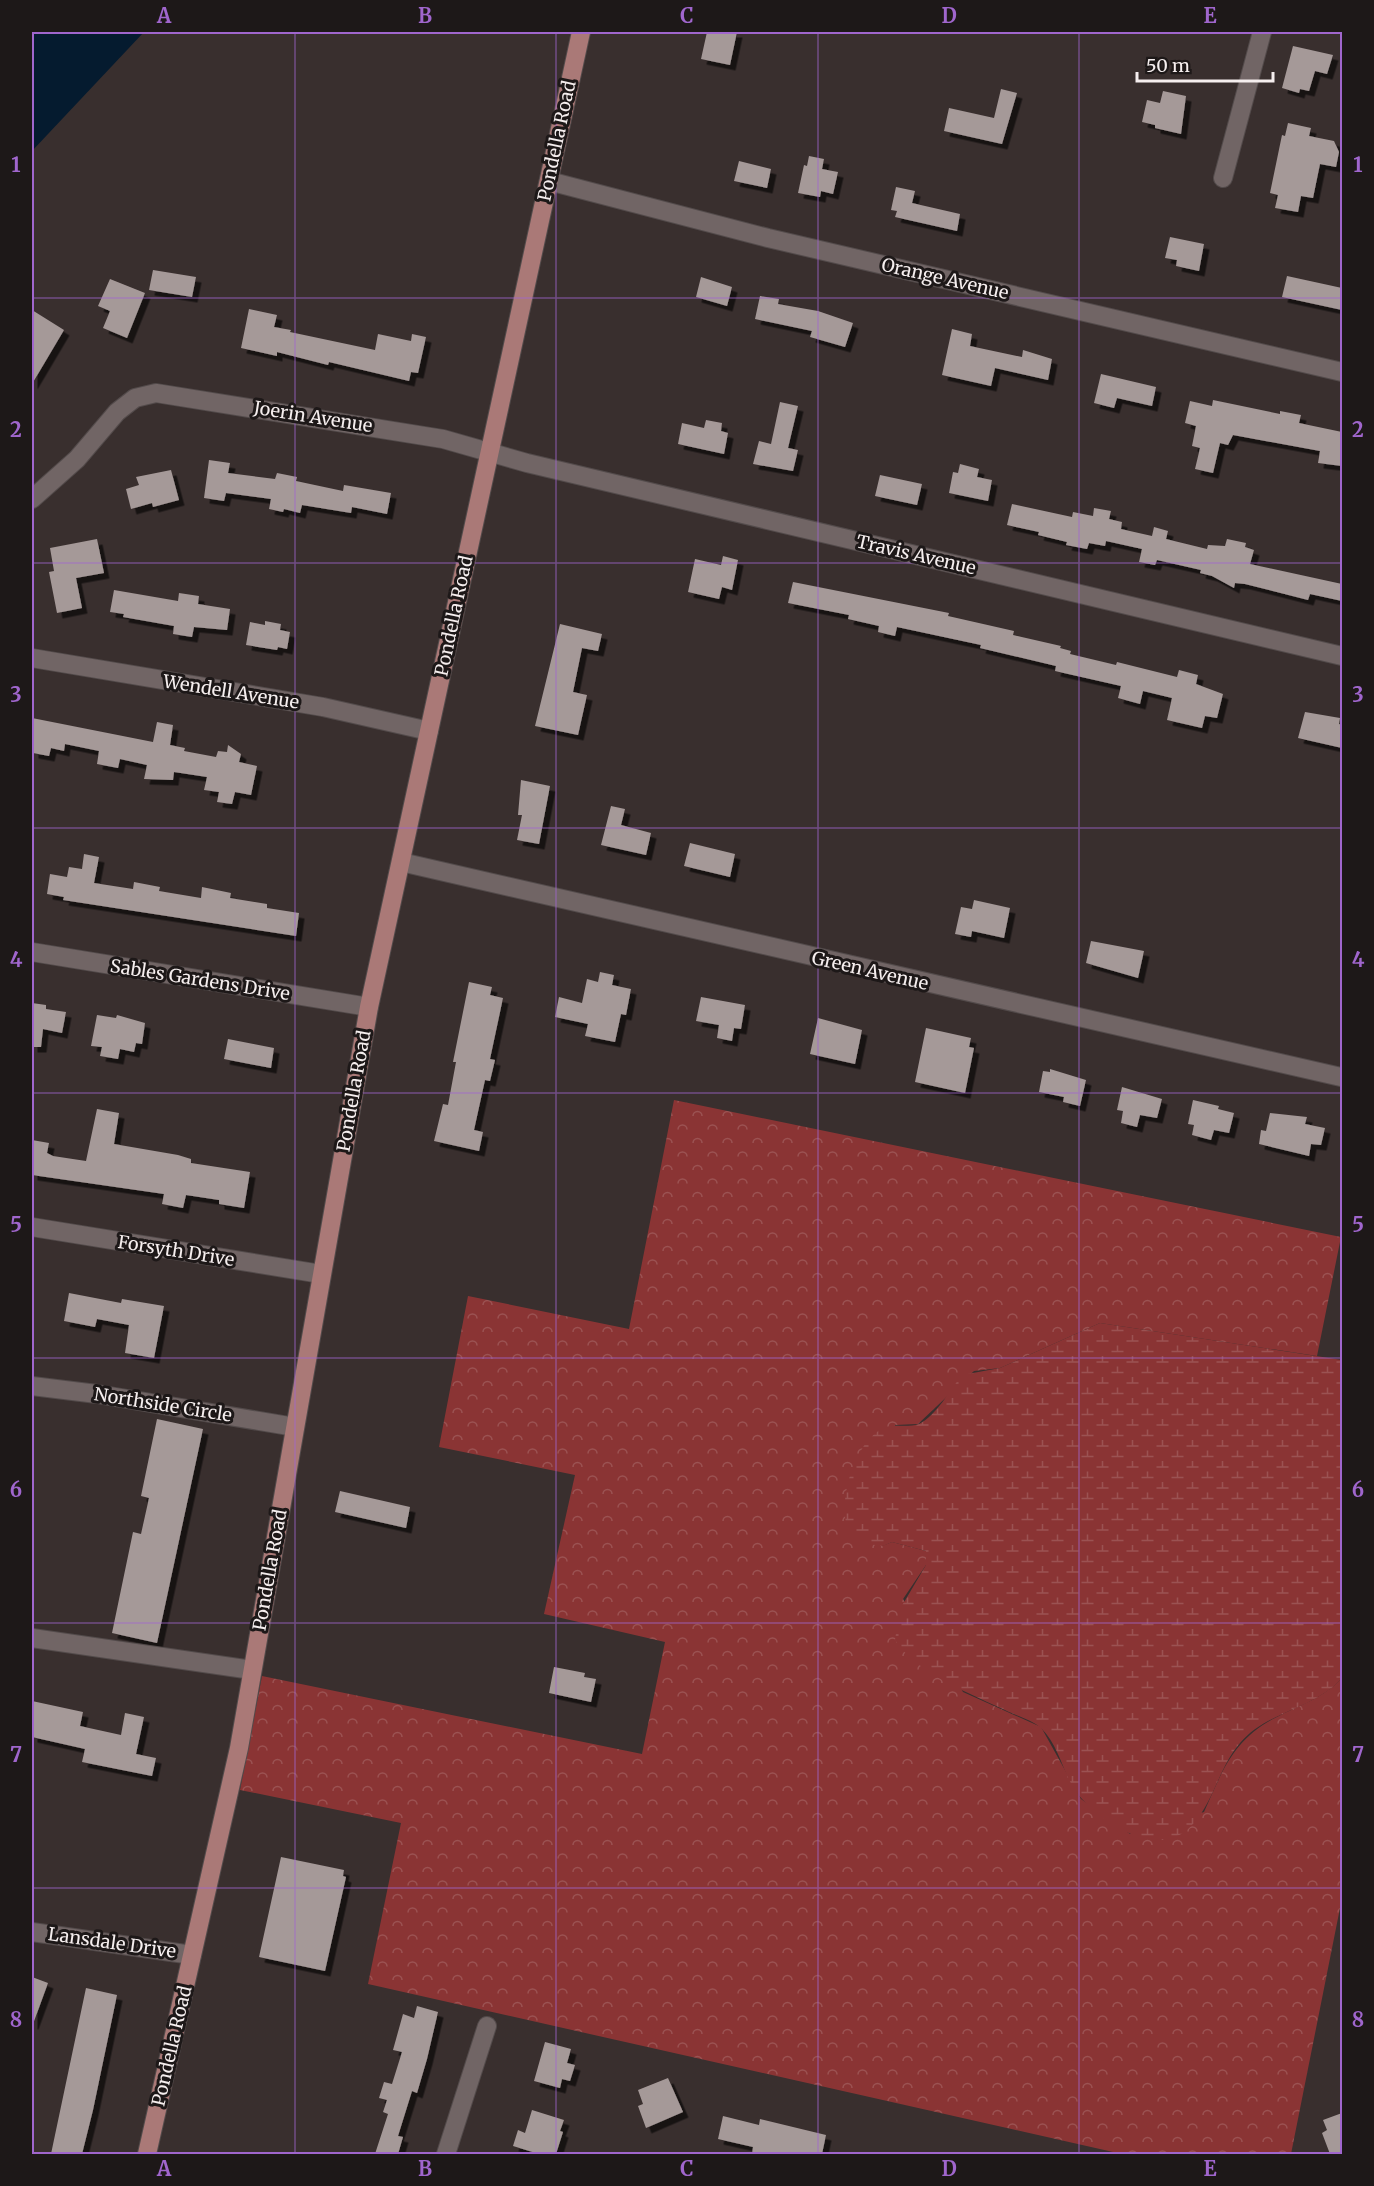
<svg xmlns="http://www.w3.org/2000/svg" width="1374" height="2186" font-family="Merriweather,serif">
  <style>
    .forest { fill: url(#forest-crowns) }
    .wetland { fill: url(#wetland-marsh) }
    .water { fill: #051b2f }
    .building { fill: #a59998; filter: url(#shadow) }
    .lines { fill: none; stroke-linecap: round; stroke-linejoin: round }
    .minor-casing { stroke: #534b4b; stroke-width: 20 }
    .major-casing { stroke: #534b4b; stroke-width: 20 }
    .minor { stroke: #716565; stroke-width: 18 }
    .major { stroke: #aa7977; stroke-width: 18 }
    .grid { fill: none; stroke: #a066cd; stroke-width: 1.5; stroke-opacity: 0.55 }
    .labels { text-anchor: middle; stroke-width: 6; stroke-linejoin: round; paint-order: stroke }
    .street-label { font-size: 18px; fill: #f5eeee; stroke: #1d1818 }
    .neatline { fill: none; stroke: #a066cd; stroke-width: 2 }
    .grid-label { font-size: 20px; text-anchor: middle; font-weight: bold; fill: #a066cd }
  </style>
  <defs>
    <pattern id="forest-crowns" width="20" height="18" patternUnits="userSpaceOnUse" patternTransform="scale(1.5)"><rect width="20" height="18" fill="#8a3434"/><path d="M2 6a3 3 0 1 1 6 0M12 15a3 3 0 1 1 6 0" fill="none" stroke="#9b5252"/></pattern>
    <pattern id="wetland-marsh" width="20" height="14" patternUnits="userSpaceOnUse" patternTransform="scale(1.5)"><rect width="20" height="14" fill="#8a3434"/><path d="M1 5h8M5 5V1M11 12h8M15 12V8" fill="none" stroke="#9b5252"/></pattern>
    <filter id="shadow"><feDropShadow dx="5.5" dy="5.5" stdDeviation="0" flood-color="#0009"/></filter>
  </defs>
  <rect width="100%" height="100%" fill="#392f2e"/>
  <!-- forest -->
  <path class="forest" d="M674 1100 1341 1237 1317 1356 1100 1323 1000 1368 974 1371 918 1424 895 1425 882 1546 892 1542 926 1551V1565L903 1599 963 1692 1041 1727 1081 1799 1130 1834 1204 1812C1223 1770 1233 1740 1275 1718 1299 1705 1324 1698 1342 1678V1898L1291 2154H1122L368 1984 401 1823 240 1790 262 1676 642 1754 665 1642 544 1614 575 1475 439 1447 468 1296 629 1329Z"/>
  <!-- wetland -->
  <path class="wetland" d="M1100 1323 1342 1360V1678C1315 1709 1267 1711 1240 1743 1219 1767 1214 1802 1192 1825 1160 1860 1107 1826 1082 1799 1063 1779 1061 1747 1041 1728 1034 1721 1018 1716 1009 1712 972 1694 918 1675 895 1640L900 1609 926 1565V1551L892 1542 883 1546 860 1543C856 1539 850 1534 848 1529 837 1501 855 1442 882 1429 893 1423 908 1428 919 1424 936 1416 950 1390 962 1375L1000 1368Z"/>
  <!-- water -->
  <path class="water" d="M32 32H144L32 151Z"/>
  <!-- building -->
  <path class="building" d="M707 32H737L730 65 701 59Z
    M1293 46 1333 55 1327 74 1315 71 1309 91 1300 89 1299 93 1282 88Z
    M1001 89 1017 93 1002 144 944 131 949 108 994 118Z
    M1163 91 1186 96 1181 134 1155 128V125L1142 122 1147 100 1160 103Z
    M1288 123 1311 128 1309 136 1334 141 1339 152 1336 167 1320 164 1313 198 1301 196 1298 212 1275 208 1278 195 1270 193 1282 135 1285 136Z
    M809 156 824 159 822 169 838 172 833 194 821 191 820 197 798 193 804 165 807 166Z
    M739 161 771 169 767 188 734 181Z
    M896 187 915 191 912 203 960 214 957 231 895 217 897 211 891 210Z
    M1170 237 1204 244 1199 271 1176 266 1177 260 1165 258Z
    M153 270 196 277 192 297 149 290Z
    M1287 276 1342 288V310L1282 297Z
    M701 277 732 287 727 306 696 297Z
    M110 279 145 293 127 338 103 328 110 311 98 306Z
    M760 296 779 299 778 304 818 311 853 323 845 347 810 337 812 331 755 319Z
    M249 309 277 315 274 327 291 330 290 332 375 350 378 334 411 341 412 334 426 337 418 373 411 372 409 381 329 362 328 365 277 352V356L241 348Z
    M32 310 64 330 32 384Z
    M952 329 972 334 970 346 1022 357 1023 350 1052 359 1048 380 995 368 991 386 942 375Z
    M1101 374 1156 387 1152 406 1117 398 1114 408 1094 403Z
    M1213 400 1280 414V411L1301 415 1299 423 1342 432V466L1318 463 1320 451 1233 435 1228 445 1220 443 1213 473 1195 469 1200 448 1192 446 1196 426 1185 423 1190 401 1212 406Z
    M780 402 798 406 788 448 798 450 793 471 753 464 759 441 771 444Z
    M706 420 722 423 721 431 728 433 724 454 678 444 682 423 704 428Z
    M209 460 230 463 228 473 275 479 277 473 297 477 296 481 343 491 344 485 391 493 387 514 352 507 351 513 302 505 300 513 284 509 283 512 269 509 271 499 226 493 224 501 204 498Z
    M960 464 979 469 977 477 992 480 988 501 949 493 953 472 958 473Z
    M171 470 179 500 153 507 152 503 131 509 126 489 139 485 136 477Z
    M880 475 922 484 917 505 875 496Z
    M1012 504 1072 517 1073 512 1093 516 1094 508 1111 511 1109 519 1122 522 1121 529 1152 536 1154 527 1168 531 1166 539 1207 549 1208 545 1225 546 1227 539 1246 543 1245 547 1254 550 1250 564 1342 584V601L1310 594 1308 600 1245 584 1235 583 1234 588 1212 576 1200 573 1201 570 1157 560 1155 565 1139 562 1142 549 1106 541 1105 546 1089 543 1087 549 1066 545 1067 542 1038 535 1039 532 1007 525Z
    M97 539 104 573 76 578 82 608 57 613 49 572 54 571 50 548Z
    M723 556 738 560 732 590 722 587 719 599 688 592 695 559 721 565Z
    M793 582 949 613 948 616 1014 631 1013 635 1061 646 1060 648 1071 651 1070 654 1116 665 1117 662 1177 677 1179 670 1198 675 1196 684 1223 694 1217 718 1205 716 1202 728 1167 720 1172 698 1143 691 1140 704 1118 698 1121 686 1055 671 1056 666 980 648 981 645 897 627 895 636 878 632 879 626 848 619 849 615 788 603Z
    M114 590 178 601 179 593 199 596 198 604 230 609 227 630 194 627 192 637 173 634 174 626 123 617 124 614 110 612Z
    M265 621 281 624 280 630 290 632 287 649 278 647 277 650 246 645 250 622 265 625Z
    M560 624 602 634 598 651 582 648 573 692 587 695 578 735 535 726Z
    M1305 712 1340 718 1339 724 1342 725V748L1298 738Z
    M32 718 153 742 157 722 173 725 170 745 185 748 184 751 216 757 218 751 227 752 228 745 241 754 239 762 257 766 251 795 235 792 232 804 217 802 219 792 204 790 207 777 174 772 173 780 144 779 147 765 120 759 118 768 97 764 99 751 65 744 64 751 51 748 49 756 33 753Z
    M521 780 550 786 539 844 517 840 522 815H518Z
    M611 806 625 809 621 825 651 833 646 855 601 845Z
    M690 843 735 854 730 877 684 866Z
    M84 854 99 857 94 883 133 889 134 882 160 887 159 891 201 898 202 887 231 893 230 898 267 904V908L299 913 296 936 63 900 64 897 47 894 50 874 67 877 69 867 82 869Z
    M974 900 1010 908 1004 938 972 931 971 937 955 934 961 907 972 909Z
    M1091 941 1144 951 1138 978 1086 963Z
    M600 972 614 975 612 985 631 989 626 1015 621 1014 615 1042 585 1036 588 1024 555 1017 559 997 582 1003 587 979 598 982Z
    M469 982 492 987 490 995 503 998 490 1059 495 1060 490 1081 485 1080 474 1130 483 1132 479 1151 434 1141 443 1104 448 1105 456 1062H453Z
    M701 997 745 1005 741 1029 734 1028 732 1041 717 1038 719 1025 696 1021Z
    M32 1003 46 1005V1009L66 1012 62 1033 43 1029 41 1047H32Z
    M97 1015 116 1018 117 1015 145 1023 142 1044 136 1043 134 1052 120 1049 118 1059 100 1056 102 1047 91 1046Z
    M818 1018 862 1030 855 1064 810 1054Z
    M926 1028 971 1038 969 1047 974 1048 965 1093 915 1082Z
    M228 1039 274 1048 271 1068 224 1059Z
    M1050 1069 1086 1080 1080 1106 1063 1102 1064 1097 1039 1092 1043 1071 1050 1072Z
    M1122 1087 1162 1099 1157 1118 1140 1115 1137 1127 1121 1123 1123 1111 1117 1110Z
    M1193 1100 1219 1106 1218 1109 1234 1113 1229 1133 1214 1130 1211 1140 1192 1135 1194 1125 1188 1124Z
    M97 1109 119 1113 114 1144 178 1155 191 1159V1163L250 1172 244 1208 219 1204V1200L186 1195 183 1208 162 1204 164 1194 32 1175V1140L49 1143 47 1153 53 1156 86 1161Z
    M1270 1113 1307 1117 1305 1124 1325 1128 1321 1145 1311 1144 1309 1156 1259 1144 1261 1130 1266 1131Z
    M69 1293 121 1303 122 1299 164 1306 154 1358 125 1353 129 1325 97 1319 95 1327 64 1321Z
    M157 1419 203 1429 157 1643 112 1633 133 1532 141 1534 149 1498 141 1496Z
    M340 1491 410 1507 406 1528 335 1512Z
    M554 1667 585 1673 584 1677 596 1679 591 1702 549 1693Z
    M32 1701 83 1712 80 1726 121 1735 125 1713 144 1717 136 1754 156 1758 152 1776 82 1762 85 1749 32 1737Z
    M281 1857 344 1870 343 1876 346 1877 325 1971 259 1957Z
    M32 1977 48 1983 33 2024H32Z
    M86 1988 117 1995 93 2110 82 2154H51Z
    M417 2006 438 2012 427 2059 417 2093 412 2091 398 2136 403 2137 398 2154H375L388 2114 383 2112 387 2100 379 2098 384 2082 392 2084 402 2052 393 2050 403 2014 414 2018Z
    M545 2042 571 2049 567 2063 575 2065 570 2081 562 2079 560 2088 534 2081Z
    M668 2078 683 2112 646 2128 638 2106 643 2104 638 2090Z
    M532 2110 564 2120 560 2131 563 2132 556 2154H539L513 2146 518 2130 525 2133Z
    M1342 2113V2154H1330L1322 2133 1327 2130 1323 2120Z
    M723 2116 759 2125 760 2119 826 2135 822 2154H752L753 2147 718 2139Z"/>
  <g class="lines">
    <!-- minor casing -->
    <g class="minor-casing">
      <path id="minor" d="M1223 178 1262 32
        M549 181 768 238 1342 372
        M32 499 77 459 117 412 135 398 156 393 443 439 527 463 1342 656
        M32 658 323 707 429 731
        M401 862 1341 1077
        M32 952 369 1007
        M32 1227 321 1274
        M32 1386 97 1394 295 1427
        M32 1638 252 1670
        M32 1932 192 1955
        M446 2154 487 2026"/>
    </g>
    <!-- major casing -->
    <g class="major-casing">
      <path id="major" d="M147 2154 239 1748 369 1007 581 32"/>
    </g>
    <!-- minor -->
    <use href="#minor" class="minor"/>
    <!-- major -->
    <use href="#major" class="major"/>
  </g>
  <!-- grid -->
  <path class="grid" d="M295 32V2154M556 32V2154M818 32V2154M1079 32V2154M32 298H1342M32 563H1342M32 828H1342M32 1093H1342M32 1358H1342M32 1623H1342M32 1888H1342"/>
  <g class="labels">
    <!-- street labels -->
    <g class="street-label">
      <text transform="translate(557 141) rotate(-78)" y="6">Pondella Road</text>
      <text transform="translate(945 279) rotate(13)" y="6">Orange Avenue</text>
      <text transform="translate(313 417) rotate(9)" y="6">Joerin Avenue</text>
      <text transform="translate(916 555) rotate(13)" y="6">Travis Avenue</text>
      <text transform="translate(454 616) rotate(-78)" y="6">Pondella Road</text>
      <text transform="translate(231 692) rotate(9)" y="6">Wendell Avenue</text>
      <text transform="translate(870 971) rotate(13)" y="6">Green Avenue</text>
      <text transform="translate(200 980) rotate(9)" y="6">Sables Gardens Drive</text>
      <text transform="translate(354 1091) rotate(-80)" y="6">Pondella Road</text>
      <text transform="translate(176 1251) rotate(9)" y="6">Forsyth Drive</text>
      <text transform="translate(163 1405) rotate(9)" y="6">Northside Circle</text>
      <text transform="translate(270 1570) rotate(-80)" y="6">Pondella Road</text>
      <text transform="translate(112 1943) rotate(8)" y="6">Lansdale Drive</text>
      <text transform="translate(172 2046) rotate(-77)" y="6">Pondella Road</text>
    </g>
  </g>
  <!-- border -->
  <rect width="1374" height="2186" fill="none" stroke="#1d1818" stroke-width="66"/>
  <!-- scale -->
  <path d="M1137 72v9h136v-9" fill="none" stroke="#f5eeee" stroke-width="3"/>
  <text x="1146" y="72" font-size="18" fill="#f5eeee" stroke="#1d1818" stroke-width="4.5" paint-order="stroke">50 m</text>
  <rect x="33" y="33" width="1308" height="2120" class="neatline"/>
  <g class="grid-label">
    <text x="164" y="23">A</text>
    <text x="425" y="23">B</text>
    <text x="687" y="23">C</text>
    <text x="949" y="23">D</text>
    <text x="1210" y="23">E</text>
    <text x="16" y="172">1</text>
    <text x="1358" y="172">1</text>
    <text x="16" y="437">2</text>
    <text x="1358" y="437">2</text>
    <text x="16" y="702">3</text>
    <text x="1358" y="702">3</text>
    <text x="16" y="967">4</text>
    <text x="1358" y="967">4</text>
    <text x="16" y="1232">5</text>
    <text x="1358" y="1232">5</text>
    <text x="16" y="1497">6</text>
    <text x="1358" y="1497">6</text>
    <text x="16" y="1762">7</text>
    <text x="1358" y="1762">7</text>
    <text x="16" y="2027">8</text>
    <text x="1358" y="2027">8</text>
    <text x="164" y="2176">A</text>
    <text x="425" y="2176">B</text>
    <text x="687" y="2176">C</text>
    <text x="949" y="2176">D</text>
    <text x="1210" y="2176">E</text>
  </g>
</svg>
